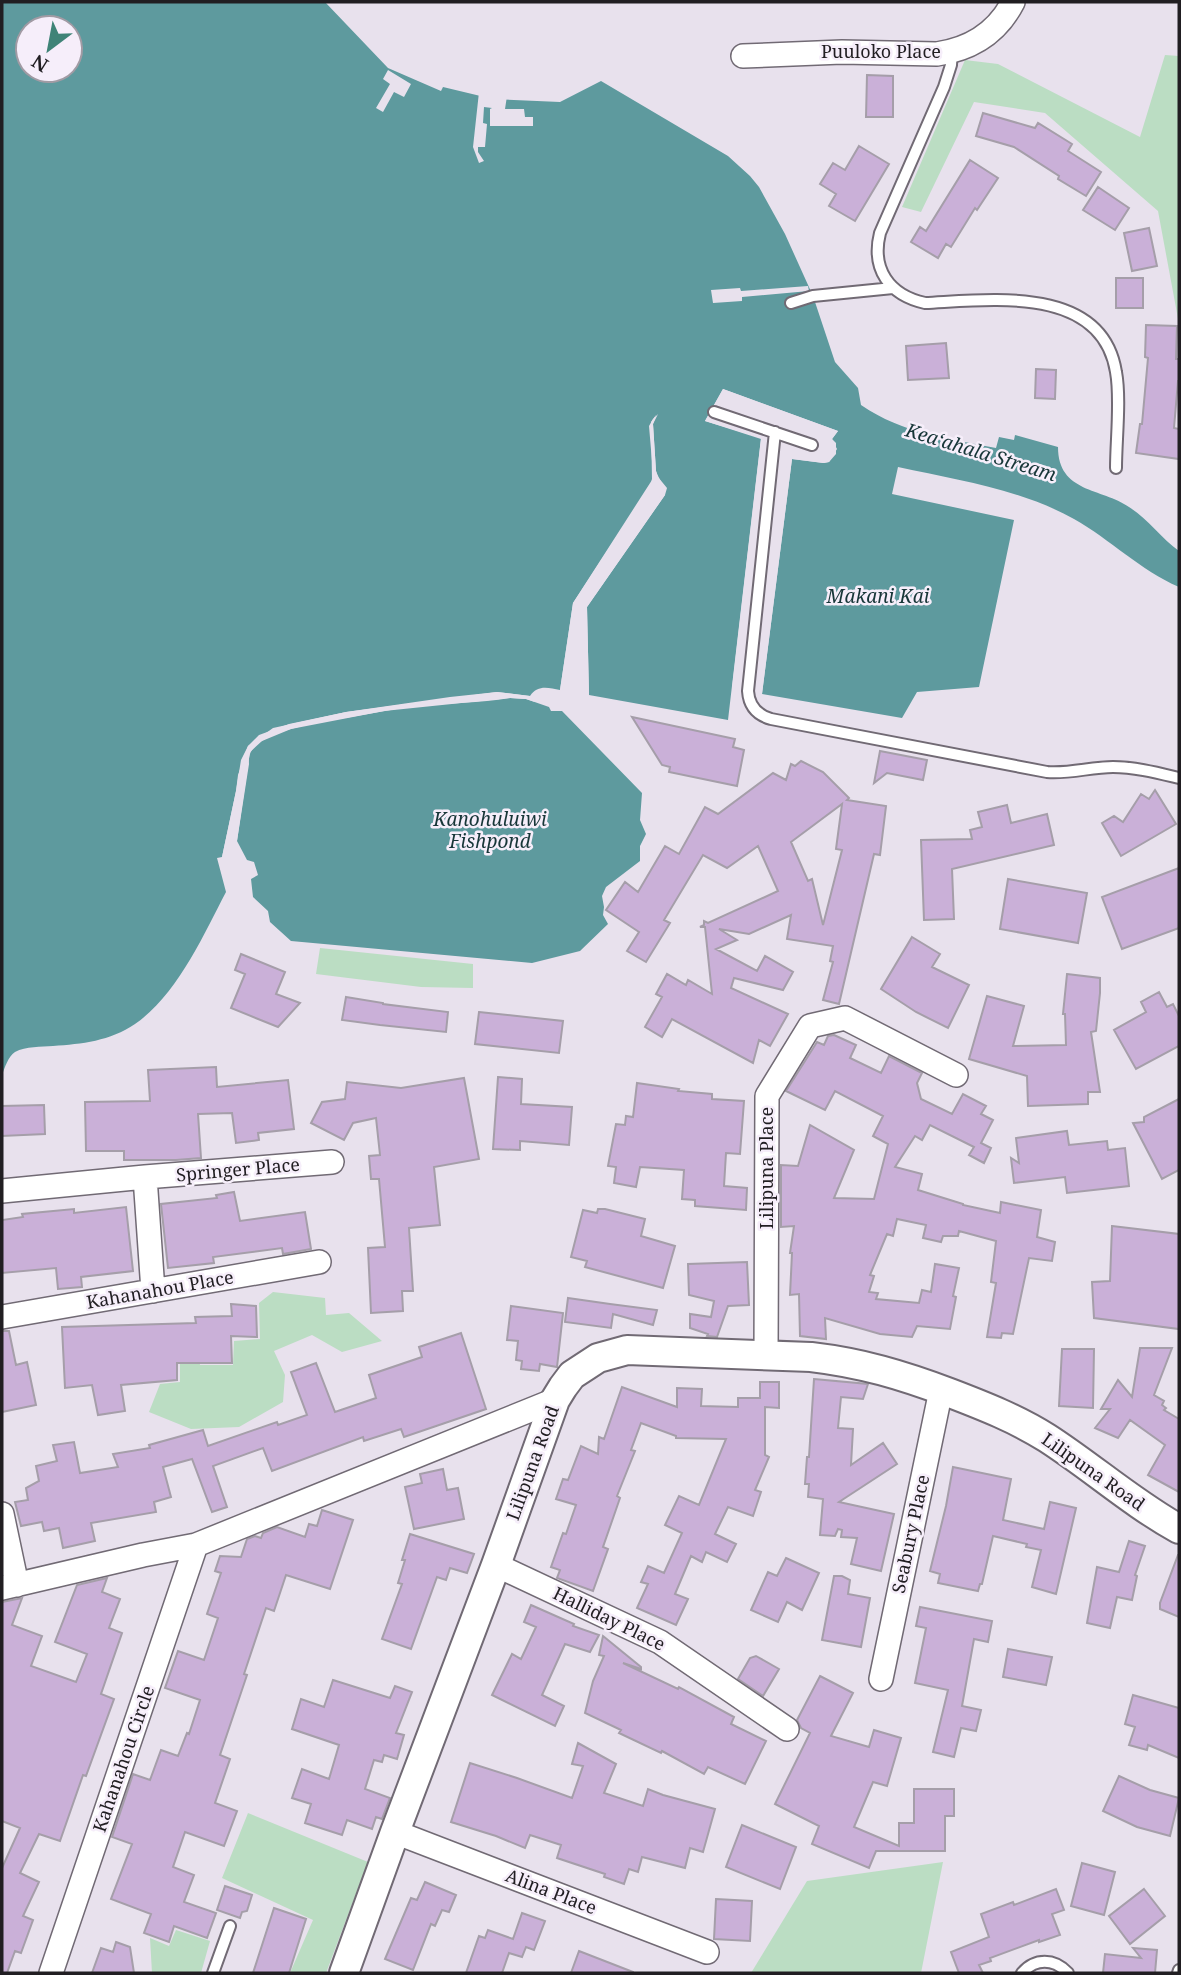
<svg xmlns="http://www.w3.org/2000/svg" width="1181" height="1975" font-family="'Noto Serif',serif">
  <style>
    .green { fill: #bbddc3 }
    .water { fill: #5e9a9e; fill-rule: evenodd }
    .pier { fill: #e8e1ed }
    .building { fill: #cab0d8; stroke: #a59ea9; stroke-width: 2; fill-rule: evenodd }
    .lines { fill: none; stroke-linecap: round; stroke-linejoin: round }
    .service-casing { stroke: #716a74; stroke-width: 14 }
    .minor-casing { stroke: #716a74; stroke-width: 26 }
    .tertiary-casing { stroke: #716a74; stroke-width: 32 }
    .service { stroke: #fff; stroke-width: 10 }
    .minor { stroke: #fff; stroke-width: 23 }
    .tertiary { stroke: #fff; stroke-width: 28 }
    .labels { text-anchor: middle; stroke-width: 5; stroke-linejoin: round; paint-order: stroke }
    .street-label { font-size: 18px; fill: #211e22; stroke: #f6eefa }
    .water-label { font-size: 19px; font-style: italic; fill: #173638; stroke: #f6eefa }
  </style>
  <rect width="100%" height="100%" fill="#e8e1ed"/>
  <!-- green -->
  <path class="green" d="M1165 55 1179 56V324L1158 211 1045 113 974 102 921 212 902 207 965 60 998 64 1140 137Z
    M320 948 473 964V988L421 987 316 974Z
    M273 1292 325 1298 326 1315 349 1313 382 1341 342 1352 312 1335 274 1351 285 1375 283 1402 239 1427 191 1429 149 1412 160 1384 180 1382V1328L195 1333 200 1365H233L234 1341 260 1339 259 1303Z
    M248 1813 368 1862 326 1973H290L313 1920 222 1878Z
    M943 1862 921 1973H751L807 1881Z
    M176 1930 210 1941 201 1973H152L150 1938 169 1946Z"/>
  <!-- water -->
  <path class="water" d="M2 2H325L388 68 441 91 443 87 493 99 560 102 601 81 728 156 750 176 759 187 785 234 813 296 835 362 858 388 861 405C904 434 946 438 996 448L999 437 1014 440 1015 435 1058 447C1058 493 1102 488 1129 507 1148 519 1161 538 1179 551V587C1140 570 1111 540 1074 519 1020 489 958 480 898 467L892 494 1014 520 979 687 917 692 902 718 762 694 792 459 823 463 829 462 837 449 832 439 838 431 723 389 705 421 761 438 728 720 589 695 587 607 665 495C663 482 660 482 656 471L653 424 656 415 651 422 652 480 573 603 560 690C549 688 538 684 530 696L497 692 450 697 346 712 273 728 248 746 238 775 236 791 222 857 217 858 226 892C203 936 177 995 135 1024 110 1041 82 1044 53 1046 41 1047 26 1046 15 1052 8 1057 5 1067 2 1075ZM28 28H70V70H28Z
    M510 698 526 699 549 707 551 711H562L642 793 640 820 646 834 640 846V861L606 887 602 896 604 907 603 915 608 924 580 951 532 963 291 941 270 922 268 911 253 897 251 879 258 875 254 862 247 860 237 841 249 764C248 754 252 748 260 742 281 729 314 723 338 719 365 715 391 709 418 706 449 703 479 703 510 698Z"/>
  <!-- pier -->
  <path class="pier" d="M388 70 411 84 404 97 394 92 383 112 376 108 390 84 383 79Z
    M479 92 494 96H507L505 109H524L525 117H533V126H490V109L492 108 484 107 483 123 487 124 485 147H478V152L484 161 479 163 473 147Z
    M808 286 809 291 742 297V301L713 303 711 290 740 288 741 291Z
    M723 389 838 431 832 439 836 443V454L829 462 824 463 792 459 762 694 759 693 788 457 792 455 827 459 832 453V445L829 439 833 432 724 393 710 419 762 435 764 438 735 689 732 688 761 439 705 421Z
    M658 414 653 424 656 471 658 477 667 488 665 495 587 607 589 695H585L584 606 662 493 663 488 656 480 654 486 576 604 563 691 560 690 573 603 651 484 653 473 649 426 653 419Z
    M497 692 530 696 535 702 526 699 510 698 384 711 291 729 262 741 250 752 237 841 235 844V825L245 759 244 761 240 792 225 856 222 857 236 791 241 760 248 746 259 735 289 724 346 712Z"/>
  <!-- building -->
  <path class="building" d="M867 75 893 76V117H866Z
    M983 113 1035 128 1038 123 1072 144 1068 151 1101 172 1086 196 1058 179 1059 176 1014 147 976 136Z
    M859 146 889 164 855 221 829 206 836 194 820 184 833 163 845 170Z
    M970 160 998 178 977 210 975 208 951 247 946 244 938 258 911 242 920 227 926 231Z
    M1098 187 1129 208 1115 230 1083 210Z
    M1149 228 1157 266 1132 271 1124 233Z
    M1116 278H1143V308H1116Z
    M1146 325 1177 326 1176 359H1179V381H1178L1174 428 1179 429V459L1136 453 1140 424H1142L1148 358 1145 357Z
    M946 343 949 378 908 380 906 346Z
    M1036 369 1056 370 1055 399 1035 398Z
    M632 717 735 739 733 747 744 750 737 786 669 772 670 767 662 765Z
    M880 751 927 760 923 780 887 773 874 783Z
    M801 761 823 772 849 798 847 800 886 806 880 855 874 854 839 1004 823 1000 833 962 830 961 833 946 787 939 791 915 749 934 719 929 737 940 716 949 757 971 765 956 793 972 783 990 734 978 731 988 788 1014 770 1046 759 1040 753 1063 672 1019 662 1037 645 1027 662 997 656 994 667 974 686 985 688 980 712 994 705 927H700L704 925V921L708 923 778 891 758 846 727 868 703 855 664 920 670 923 646 962 627 951 639 932 606 910 625 882 638 892 665 846 679 854 705 807 718 814 773 773 786 780 791 764 795 766ZM842 804 836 849 842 850 823 925 812 879 808 881 791 842Z
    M1155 790 1176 824 1121 856 1102 823 1114 816 1123 822 1141 794 1149 799Z
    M1007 805 1011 823 1047 814 1054 845 952 869 954 919 924 920 921 840 972 839 970 830 982 827 978 812Z
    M1179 868V928L1122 949 1102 897Z
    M1008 879 1087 893 1078 943 1000 929Z
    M912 937 940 954 932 967 969 985 948 1028 916 1012 881 989Z
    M241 954 285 972 276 994 300 1003 278 1027 231 1008 245 974 235 970Z
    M1067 974 1100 978V993L1096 1031 1091 1032 1100 1092H1088V1104L1028 1106 1027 1076 969 1059 987 996 1024 1006 1013 1046 1066 1045 1065 1014H1063Z
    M1159 992 1167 1007 1173 1004 1179 1016V1046L1136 1069 1114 1030 1146 1012 1141 1002Z
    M346 997 383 1003V1004L448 1012 446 1032 380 1025 342 1020Z
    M479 1012 563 1021 559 1053 475 1044Z
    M834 1035 856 1045 850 1058 881 1073 889 1056 922 1073 917 1083 921 1099 952 1114 963 1094 986 1106 981 1114 993 1120 981 1143 991 1148 984 1163 969 1155 974 1147 930 1125 922 1140 915 1136 895 1167 922 1174 918 1190 963 1204V1205L1000 1213 1001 1202 1041 1210 1037 1237 1055 1242 1052 1261 1029 1258 1013 1334 1002 1333 1001 1338 987 1337 996 1283 991 1282 996 1241 959 1231 958 1236H943L941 1242 923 1238 926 1225 897 1219 893 1236 887 1234 870 1275 874 1276 869 1292 878 1293 876 1299 919 1303 922 1290 931 1292 935 1264 959 1268 953 1296 956 1297 950 1329 917 1326 912 1337 880 1334 825 1318 826 1339 800 1336 799 1294 790 1295 792 1253H790L794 1226 781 1227V1165L798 1166 810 1125 854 1150 834 1198 874 1199 888 1144 873 1136 883 1116 835 1091 825 1110 786 1091 817 1042 824 1045 828 1036Z
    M216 1067 217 1087 288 1080 294 1129 258 1133 259 1140 236 1143 232 1113 198 1114 201 1158 176 1160H124V1151H86L85 1102 150 1101 148 1070Z
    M498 1077 522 1079 521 1104 572 1107 569 1145 520 1141V1150L493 1149Z
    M464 1078 479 1159 434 1167 440 1225 409 1228 413 1291H402L403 1311 371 1313 368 1248 385 1247 379 1179H371L369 1156 380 1155 376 1118 353 1123 344 1140 311 1123 322 1102 345 1099 347 1082 401 1088Z
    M637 1083 679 1089 678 1091 712 1094V1099L744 1101 740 1154 726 1153 724 1186 747 1188 746 1210 695 1206V1200L682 1199 684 1170 640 1167 636 1187 614 1183 616 1167 608 1166 616 1124 625 1125 626 1116 633 1117Z
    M1179 1099V1170L1162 1179 1133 1123 1144 1122V1117Z
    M44 1105 45 1134 2 1136V1106Z
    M1067 1131 1069 1145 1107 1141 1108 1150 1125 1148 1129 1186 1067 1193 1065 1177 1014 1183 1011 1158 1019 1163 1016 1138Z
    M234 1192 240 1221 305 1212 311 1249 283 1254 282 1248 213 1257 214 1263 168 1268 161 1204 217 1198 216 1195Z
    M126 1207 133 1271 81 1277 82 1287 58 1289 56 1268 2 1273V1220L23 1217 22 1214 74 1209V1213Z
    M598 1209H605L645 1219 641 1236 675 1246 663 1288 585 1267 587 1261 571 1257 583 1210 597 1213Z
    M1112 1226 1179 1234V1329L1094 1318 1092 1282 1110 1281Z
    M747 1262 749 1305 728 1306 717 1337 707 1336 708 1334 690 1328V1314L711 1317 714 1301 689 1295 688 1264Z
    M568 1298 610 1304 657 1310 653 1325 613 1314 611 1328 565 1322Z
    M231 1304 256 1306 257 1337 231 1336 232 1363H177V1380L121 1385 125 1411 98 1415 92 1385 65 1388 62 1327 196 1323 195 1317 232 1316Z
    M511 1306 563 1313 557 1367 540 1364 539 1371 521 1369 522 1361 516 1360 518 1341 507 1340Z
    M2 1331H9L16 1365 27 1362 36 1405 2 1412Z
    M461 1333 486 1409 404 1437 401 1429 364 1441 363 1437 272 1471 263 1448 213 1466 227 1507 212 1512 192 1459 163 1467 171 1497 154 1502 156 1512 91 1523 95 1541 63 1548 59 1528 44 1531 42 1522 21 1526 15 1502 28 1500 26 1488 39 1481 36 1466 57 1461 53 1445 74 1442 80 1473 118 1467 113 1454 150 1448 149 1445 203 1430 208 1446 277 1422 278 1425 307 1415 291 1372 316 1363 335 1412 376 1398 369 1375 422 1357 419 1347Z
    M1140 1348H1172L1154 1395 1164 1401 1162 1405 1166 1408 1164 1410 1179 1419V1492L1148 1475 1165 1445 1130 1420 1118 1438 1095 1428 1110 1409H1101L1118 1380 1132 1397Z
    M1062 1349H1094L1093 1408 1059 1406Z
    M814 1379 868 1384 863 1399 841 1397 838 1428 853 1429 851 1465 883 1443 897 1464 839 1502 894 1514 881 1571 851 1564 857 1538 841 1537 842 1530 838 1529 835 1536 820 1535 823 1499 808 1497 809 1484H805L807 1457H809Z
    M760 1382H779V1408L765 1407V1455L769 1457 755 1490 761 1492 753 1516 728 1507 715 1534 736 1544 727 1562 706 1552 702 1562 691 1556 675 1594 688 1599 676 1625 637 1608 648 1584 641 1582 648 1566 664 1573 682 1533 665 1525 679 1496 699 1505 726 1439 676 1438V1436L641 1423 631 1450 635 1451 617 1496 620 1498 603 1547 608 1549 593 1591 557 1578 560 1570 551 1567 563 1533 566 1534 576 1505 556 1499 563 1479 568 1480 581 1446 598 1454 599 1437 604 1439 622 1387 677 1407V1388L702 1389 701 1406 738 1407V1398H760Z
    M953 1467 1011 1479 1003 1520 1044 1529 1050 1502 1076 1508 1056 1594 1032 1587 1041 1550 1026 1547 1027 1544 993 1536 982 1584H980L978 1591 938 1583 940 1574 930 1571 946 1506Z
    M443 1469 447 1490 458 1488 464 1519 414 1529 405 1487 422 1483 420 1474Z
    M322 1510 353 1520 330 1589 286 1575 274 1611 266 1608 244 1674 247 1675 220 1755 230 1759 215 1803 237 1811 224 1846 185 1832 173 1867 194 1875 184 1902 216 1913 207 1938 174 1926 169 1942 144 1933 151 1914 111 1899 132 1844 112 1837 133 1774 150 1780 161 1750 178 1756 187 1733 189 1734 200 1700 165 1688 178 1651 204 1660 218 1618 207 1614 221 1573 215 1571 220 1556 241 1557 247 1539 255 1536 261 1538 263 1533 277 1527 305 1537 309 1524 317 1526Z
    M410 1534 474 1554 467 1573 450 1568 446 1580 437 1577 411 1649 382 1639 402 1584 398 1583 405 1560H402Z
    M1129 1541 1145 1546 1135 1575 1137 1576 1132 1600 1117 1597 1110 1628 1087 1623 1097 1567 1119 1572Z
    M1178 1555H1179V1617L1160 1609V1603Z
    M786 1558 819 1573 802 1610 787 1602 778 1622 751 1610 768 1572 777 1576Z
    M834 1576H842L850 1580 848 1594 870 1598 861 1647 822 1640Z
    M107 1578 102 1592 120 1599 109 1628 122 1633 101 1694 114 1699 86 1776 83 1775 60 1841 39 1834 20 1873 39 1882 23 1916 33 1920 21 1953 15 1951 7 1973H2V1868L20 1828 2 1821V1602L22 1598 12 1625 42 1636 31 1666 76 1682 87 1654 55 1642 77 1585Z
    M531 1605 574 1624 573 1626 599 1635 590 1652 565 1644 542 1695 564 1706 555 1726 492 1695 512 1654 521 1659 536 1627 524 1622Z
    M920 1607 992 1621 988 1642 974 1639 962 1706 981 1710 976 1731 961 1728 954 1757 933 1752 948 1690 915 1683 926 1628 916 1626Z
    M603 1636 641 1667V1669L623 1663 678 1689 679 1687 734 1717 731 1724 766 1741 745 1784 708 1767 704 1774 662 1751 661 1753 619 1733 621 1730 585 1713 593 1681 604 1656 599 1655Z
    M1008 1649 1052 1657 1046 1685 1003 1677Z
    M756 1656 779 1669 763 1696 738 1679 750 1658Z
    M820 1676 853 1693 831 1736 869 1747 874 1730 901 1738 887 1786 873 1782 854 1827 899 1846V1823H914V1789H954V1816H945V1851H876L869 1868 812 1844 819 1826 775 1804 810 1733 801 1728 797 1720Z
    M333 1680 390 1698 395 1686 412 1692 396 1733 404 1735 397 1759 384 1755 382 1762 374 1760 365 1789 390 1798 382 1819 376 1817 372 1829 347 1820 342 1835 305 1823 311 1804 292 1798 302 1769 329 1779 339 1745 292 1729 301 1699 324 1707Z
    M1133 1695 1179 1708V1758L1148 1745 1147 1750 1129 1745 1135 1727 1125 1724Z
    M578 1743 616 1764 604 1793 643 1806 648 1789 663 1795 715 1809 703 1852 690 1848 685 1868 642 1857 638 1872 629 1869 624 1884 604 1877 605 1874 557 1858 561 1845 530 1835 525 1848 496 1836 451 1822 470 1763 517 1778 572 1798 583 1766 572 1764Z
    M1119 1776 1150 1790 1179 1798 1170 1836 1137 1827 1103 1811Z
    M742 1825 796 1847 780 1889 726 1867Z
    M1082 1863 1115 1872 1104 1915 1071 1906Z
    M425 1882 456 1895 449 1912 442 1910 435 1926 431 1924 413 1970 385 1959 411 1898 417 1900Z
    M225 1886 252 1895 247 1911 242 1912 240 1918 217 1910Z
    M1056 1889 1064 1910 1052 1914 1060 1935 1039 1942V1940L990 1958 991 1961 979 1965 983 1973H959L951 1952 989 1937 981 1914 1013 1902 1014 1905Z
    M1144 1889 1165 1916 1130 1944 1109 1916Z
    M716 1899 752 1901 750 1941 714 1939Z
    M274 1908 306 1919 289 1973H253Z
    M522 1913 545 1921 534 1950 526 1947 522 1957 509 1953 502 1973H466L479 1936 485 1938 488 1930 513 1939Z
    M116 1942 130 1947 134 1973H92L101 1948 113 1952Z
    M1133 1948 1157 1950 1155 1973H1103L1105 1954 1141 1958Z
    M579 1951 633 1972V1973H571Z"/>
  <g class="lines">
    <!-- service casing -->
    <g class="service-casing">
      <path id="service" d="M952 51 951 65 944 87 880 233C871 269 889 295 925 303 989 300 1102 284 1116 372 1121 399 1116 440 1116 468
        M791 303 813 296 893 288
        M714 412 812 445
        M775 432 748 691C749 706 757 715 771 719L1047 772C1069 774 1091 767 1113 767 1135 767 1158 773 1179 778
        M213 1973 230 1926
        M1022 1973C1035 1958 1054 1958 1068 1973
        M1178 1973 1179 1970"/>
    </g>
    <!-- minor casing -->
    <g class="minor-casing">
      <path id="minor" d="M743 56 842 52 937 54C971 49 997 33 1013 2
        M145 1177 153 1291
        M2 1191 145 1177 332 1162
        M2 1317 319 1262
        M766 1356 767 1096 810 1026 845 1018 956 1075
        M2 1514 17 1585
        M496 1565 660 1642 787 1729
        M2 1588 143 1555 196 1545 555 1400
        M881 1679 941 1390
        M395 1832 707 1952
        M51 1973 196 1545"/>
    </g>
    <!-- tertiary casing -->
    <g class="tertiary-casing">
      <path id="tertiary" d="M344 1973 395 1832 496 1565 555 1400 563 1387 572 1375 598 1358 627 1350 811 1357C862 1363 902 1375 950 1393 984 1406 1017 1419 1047 1438 1092 1467 1132 1503 1179 1529"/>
    </g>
    <!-- service -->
    <use href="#service" class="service"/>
    <!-- minor -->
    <use href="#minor" class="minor"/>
    <!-- tertiary -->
    <use href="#tertiary" class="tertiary"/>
  </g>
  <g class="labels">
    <!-- street labels -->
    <g class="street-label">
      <text x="881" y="58">Puuloko Place</text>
      <text transform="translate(767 1168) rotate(-90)" y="6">Lilipuna Place</text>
      <text transform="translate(238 1170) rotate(-5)" y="6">Springer Place</text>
      <text transform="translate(160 1290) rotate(-10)" y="6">Kahanahou Place</text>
      <text transform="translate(533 1463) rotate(-70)" y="6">Lilipuna Road</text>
      <text transform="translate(1093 1472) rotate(35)" y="6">Lilipuna Road</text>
      <text transform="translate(911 1534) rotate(-78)" y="6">Seabury Place</text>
      <text transform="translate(609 1619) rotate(26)" y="6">Halliday Place</text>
      <text transform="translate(124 1759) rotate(-71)" y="6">Kahanahou Circle</text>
      <text transform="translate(551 1892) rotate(21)" y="6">Alina Place</text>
    </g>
    <!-- water labels -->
    <g class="water-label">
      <text transform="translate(981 452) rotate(17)" y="7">Keaʻahala Stream</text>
      <text x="878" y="603">Makani Kai</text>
      <text x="490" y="826">Kanohuluiwi<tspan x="490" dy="22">Fishpond</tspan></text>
    </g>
  </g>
  <!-- border -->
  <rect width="1181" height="1975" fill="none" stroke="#211e22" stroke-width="7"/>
  <!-- north arrow -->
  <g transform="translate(49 49) rotate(212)"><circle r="33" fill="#f6eefa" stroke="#a19ba4" stroke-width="2"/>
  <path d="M0-5L12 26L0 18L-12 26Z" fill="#3f8377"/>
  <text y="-10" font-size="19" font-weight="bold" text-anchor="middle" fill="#211e22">N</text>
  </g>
</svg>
